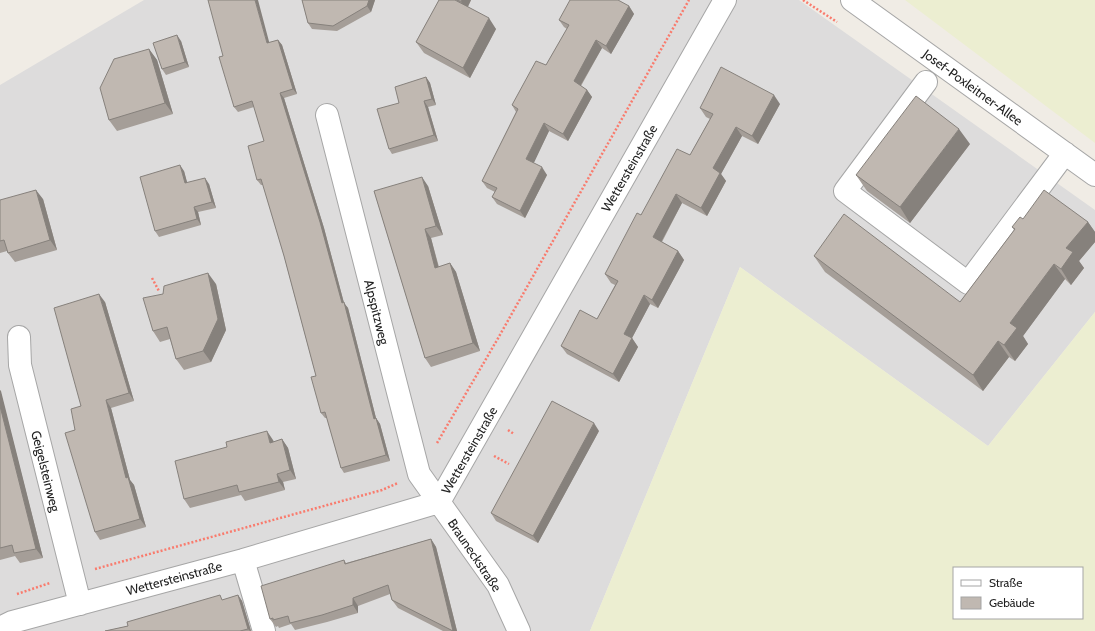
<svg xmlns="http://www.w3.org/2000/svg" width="1095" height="631" font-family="Cabin,sans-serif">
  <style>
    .residential { fill: #dddcdc }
    .farmland { fill: #eceed1; fill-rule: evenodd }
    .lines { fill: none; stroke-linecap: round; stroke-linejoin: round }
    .minor-casing { stroke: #a6a6a6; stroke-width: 24 }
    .path { stroke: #f97b6d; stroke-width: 2.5; stroke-dasharray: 2 2; stroke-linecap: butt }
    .minor { stroke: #fff; stroke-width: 22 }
    .wall { fill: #a59e98 }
    .shaded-wall { fill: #86817c }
    .building { fill: #c0b8b1; stroke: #86817c }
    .labels { text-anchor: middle; stroke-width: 4; stroke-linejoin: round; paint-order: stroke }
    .street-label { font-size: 13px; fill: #1f1f1f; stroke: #fff }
  </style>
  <rect width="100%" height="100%" fill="#f0ece5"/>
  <!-- residential -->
  <path class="residential" d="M144 0H799L1095 210V312L988 446 740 267 590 631H0V85Z"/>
  <!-- farmland -->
  <path class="farmland" d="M905 0H1095V143Z
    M740 267 988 446 1095 312V631H590ZM954 568H1082V618H954Z"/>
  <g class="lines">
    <!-- minor casing -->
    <g class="minor-casing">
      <path id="minor" d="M852 0 1095 175
        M926 82 845 191 968 283 1065 153
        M327 115 419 474 498 585 519 631
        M19 337 20 365 80 604
        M243 560 264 631
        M0 628 12 622 243 560 439 502 725 0"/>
    </g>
    <!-- path -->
    <path class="path" d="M803 0 837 22
      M152 278 159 291
      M508 430 514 434
      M437 443 497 340 689 0
      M494 456 509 464
      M95 569 382 490 398 483
      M17 594 50 583"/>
    <!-- minor -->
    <use href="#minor" class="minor"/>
  </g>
  <!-- wall -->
  <path class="wall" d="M302 0H375L371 12 337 31 312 29 308 23Z
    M439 0H471L468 7 496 29 470 78 424 53 416 42Z
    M629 6 634 14 611 54 602 48 581 86 587 90 592 97 568 141 549 131 533 163 547 175 525 218 497 204 492 197 495 192 487 188 482 181 516 112 512 105 546 65 567 29 564 27 559 20Z
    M278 40 282 45 297 94 284 98 324 228 344 303 348 308 376 418 380 424 390 461 344 473 341 468 327 418H325L321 413 316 376 284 256 263 185H261L257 180 264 141 254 107 238 112 234 107 223 56Z
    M181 41 189 67 166 75 162 69Z
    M149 49 157 60 173 114 117 131 109 120Z
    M426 77 430 83 436 105 428 107 438 141 392 154 389 149 399 103Z
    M780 104 758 144 742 136 721 174 726 181 707 216 682 203 662 242 678 251 684 260 658 308 650 304 632 338 638 347 619 382 567 354 561 346 597 319 615 285 611 283 605 274 641 215 690 155 710 119 706 117 700 108Z
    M970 144 910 223 867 191 856 175Z
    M184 171 187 183 209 184 216 208 198 212 201 225 159 237 155 231Z
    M428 186 443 235 431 238 439 267 450 263 456 272 480 351 431 367 425 358 374 191Z
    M43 199 57 250 15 262 8 253 7 251 0 253V200Z
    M1023 219 1088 222 1095 232V242L1079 261 1084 268 1071 285 1065 279 1023 336 1028 344 1015 361 1009 357 983 391 825 272 814 256 960 302 1014 230 1012 227Z
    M216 284 226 330 211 362 184 370 176 359 170 339 160 342 153 331Z
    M105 302 134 401 111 408 130 480 134 485 146 527 100 540 95 532 75 430Z
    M0 390 43 558 20 563 15 556 0 560Z
    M599 431 538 543 496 521 491 513Z
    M282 439 288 448 296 479 283 482 285 490 245 501 241 495 190 508 184 499 273 440 274 442Z
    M431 539 436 547 457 631H443L398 608 392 600 390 594 358 606V613L327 622 295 630 291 624 279 628 278 626 276 627 270 619 344 560 346 563Z
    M238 595 242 601 251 631H105L128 626 223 600Z"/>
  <!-- shaded-wall -->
  <path class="shaded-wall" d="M255 0H258L271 49 267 43Z
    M369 0H375L371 12 367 6Z
    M462 0H471L466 10 461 2Z
    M629 6 634 14 611 54 606 46Z
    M489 18 496 29 470 78 463 68Z
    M177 35 181 41 189 67 185 62Z
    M278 40 282 45 297 94 293 89Z
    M596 40 602 48 579 88 574 81Z
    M149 49 157 60 173 114 165 103Z
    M426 77 430 83 436 105 432 99Z
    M587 90 592 97 568 141 563 134Z
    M280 93 284 98 324 228 344 303 348 308 376 418 380 424 390 461 386 455 374 419 342 303Z
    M774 95 780 104 758 144 752 136Z
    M424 101 428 107 438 141 434 135Z
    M544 123 549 131 532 167 526 159Z
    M736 127 742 136 721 174 726 181 707 216 701 208 713 168Z
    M959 129 970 144 910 223 900 207Z
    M180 165 184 171 189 189 185 183Z
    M542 167 547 175 525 218 520 211Z
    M422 177 428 186 443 235 436 226Z
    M205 178 209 184 216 208 212 202Z
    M36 190 43 199 57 250 50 240Z
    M676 194 682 203 659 246 653 237Z
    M194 207 198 212 201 225 197 219Z
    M1088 222 1095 232V242L1079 261 1084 268 1071 285 1061 269 1066 248Z
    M425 229 431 238 441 277 435 268Z
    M678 251 684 260 658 308 652 300Z
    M450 263 456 272 480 351 473 343Z
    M1054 264 1065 279 1023 336 1028 344 1015 361 1004 345 1010 323Z
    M208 273 216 284 226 330 211 362 203 351Z
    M99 294 105 302 134 401 129 393Z
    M644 295 650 304 632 338 638 347 619 382 613 374 624 334Z
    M998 341 1009 357 983 391 973 375Z
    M0 390 1 391 43 558 36 549 0 406Z
    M106 400 111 408 130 480 134 485 146 527 140 519 126 478Z
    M594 423 599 431 538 543 533 536Z
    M267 431 273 440 276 452 270 443Z
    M282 439 288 448 296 479 290 470Z
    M277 474 283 482 285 490 279 482Z
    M431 539 436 547 457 631H453Z
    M238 595 242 601 251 631H250L248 629Z
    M353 598 358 606V613L353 605Z"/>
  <!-- building -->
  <path class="building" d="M208 0H255L267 43 278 40 293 89 280 93 320 222 342 303 344 302 374 419 376 418 386 455 341 468 325 412 321 413 311 377 316 376 284 256 261 179 257 180 248 146 264 141 252 101 234 107 219 57 223 56Z
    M302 0H369L367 6 333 26 308 23Z
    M439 0H455L489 18 463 68 416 42Z
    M457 0H462L461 2Z
    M570 0H618L629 6 606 46 596 40 574 81 587 90 563 134 544 123 526 159 542 167 520 211 492 197 497 188 482 181 518 109 512 105 536 61 546 65 569 25 559 20Z
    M177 35 185 62 162 69 153 43Z
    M149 49 165 103 109 120 100 88 114 59Z
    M721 67 774 95 752 136 736 127 713 168 720 173 701 208 676 194 653 237 678 251 652 300 644 295 624 334 632 338 613 374 561 346 580 310 597 319 618 281 605 274 637 213 641 215 677 149 690 155 713 114 700 108Z
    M426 77 432 99 424 101 434 135 389 149 377 109 399 103 395 87Z
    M916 96 959 129 900 207 856 175Z
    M180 165 185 183 205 178 212 202 194 207 197 219 155 231 140 177Z
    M422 177 436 226 425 229 435 268 450 263 473 343 425 358 374 191Z
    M36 190 50 240 8 253 4 240 0 241V200Z
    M1044 190 1088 222 1066 248 1073 252 1061 269 1054 264 1010 323 1017 328 1004 345 998 341 973 375 814 256 844 214 960 302 1015 229 1012 227 1020 217 1023 219Z
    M208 273 218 319 203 351 176 359 167 327 153 331 143 298 163 294 164 286Z
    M99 294 129 393 106 400 126 478 128 477 140 519 95 532 65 433 75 430 71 409 81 406 54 308Z
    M552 401 594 423 533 536 491 513Z
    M0 406 36 549 14 553 12 545 0 548Z
    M267 431 270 443 282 439 290 470 277 474 279 482 239 492 237 485 184 499 175 461 227 447 226 442Z
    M431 539 453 631 392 600 388 585 353 598V605L322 615 290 623 288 616 273 620V618L270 619 261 586 344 560 345 564Z
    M220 595 222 600 238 595 248 629 240 631H105L128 626 127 622Z"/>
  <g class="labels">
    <!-- street labels -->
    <g class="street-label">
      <text transform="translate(973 87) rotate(36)" y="5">Josef-Poxleitner-Allee</text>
      <text transform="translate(629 168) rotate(-60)" y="5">Wettersteinstraße</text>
      <text transform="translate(377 312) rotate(76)" y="5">Alpspitzweg</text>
      <text transform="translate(469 450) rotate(-60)" y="5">Wettersteinstraße</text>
      <text transform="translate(46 471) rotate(76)" y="5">Geigelsteinweg</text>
      <text transform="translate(475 555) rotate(56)" y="5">Brauneckstraße</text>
      <text transform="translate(174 578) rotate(-15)" y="5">Wettersteinstraße</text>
    </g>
  </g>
  <!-- legend -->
  <rect x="953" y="567" width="130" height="52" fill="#ffffff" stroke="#a5a5a5"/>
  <rect x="961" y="580" width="20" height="6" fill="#ffffff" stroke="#a5a5a5"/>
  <text x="989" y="587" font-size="12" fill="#1f1f1f">Straße</text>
  <rect x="961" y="597" width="20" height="12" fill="#c0b8b1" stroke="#a5a5a5"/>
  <text x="989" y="607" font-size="12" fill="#1f1f1f">Gebäude</text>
</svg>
